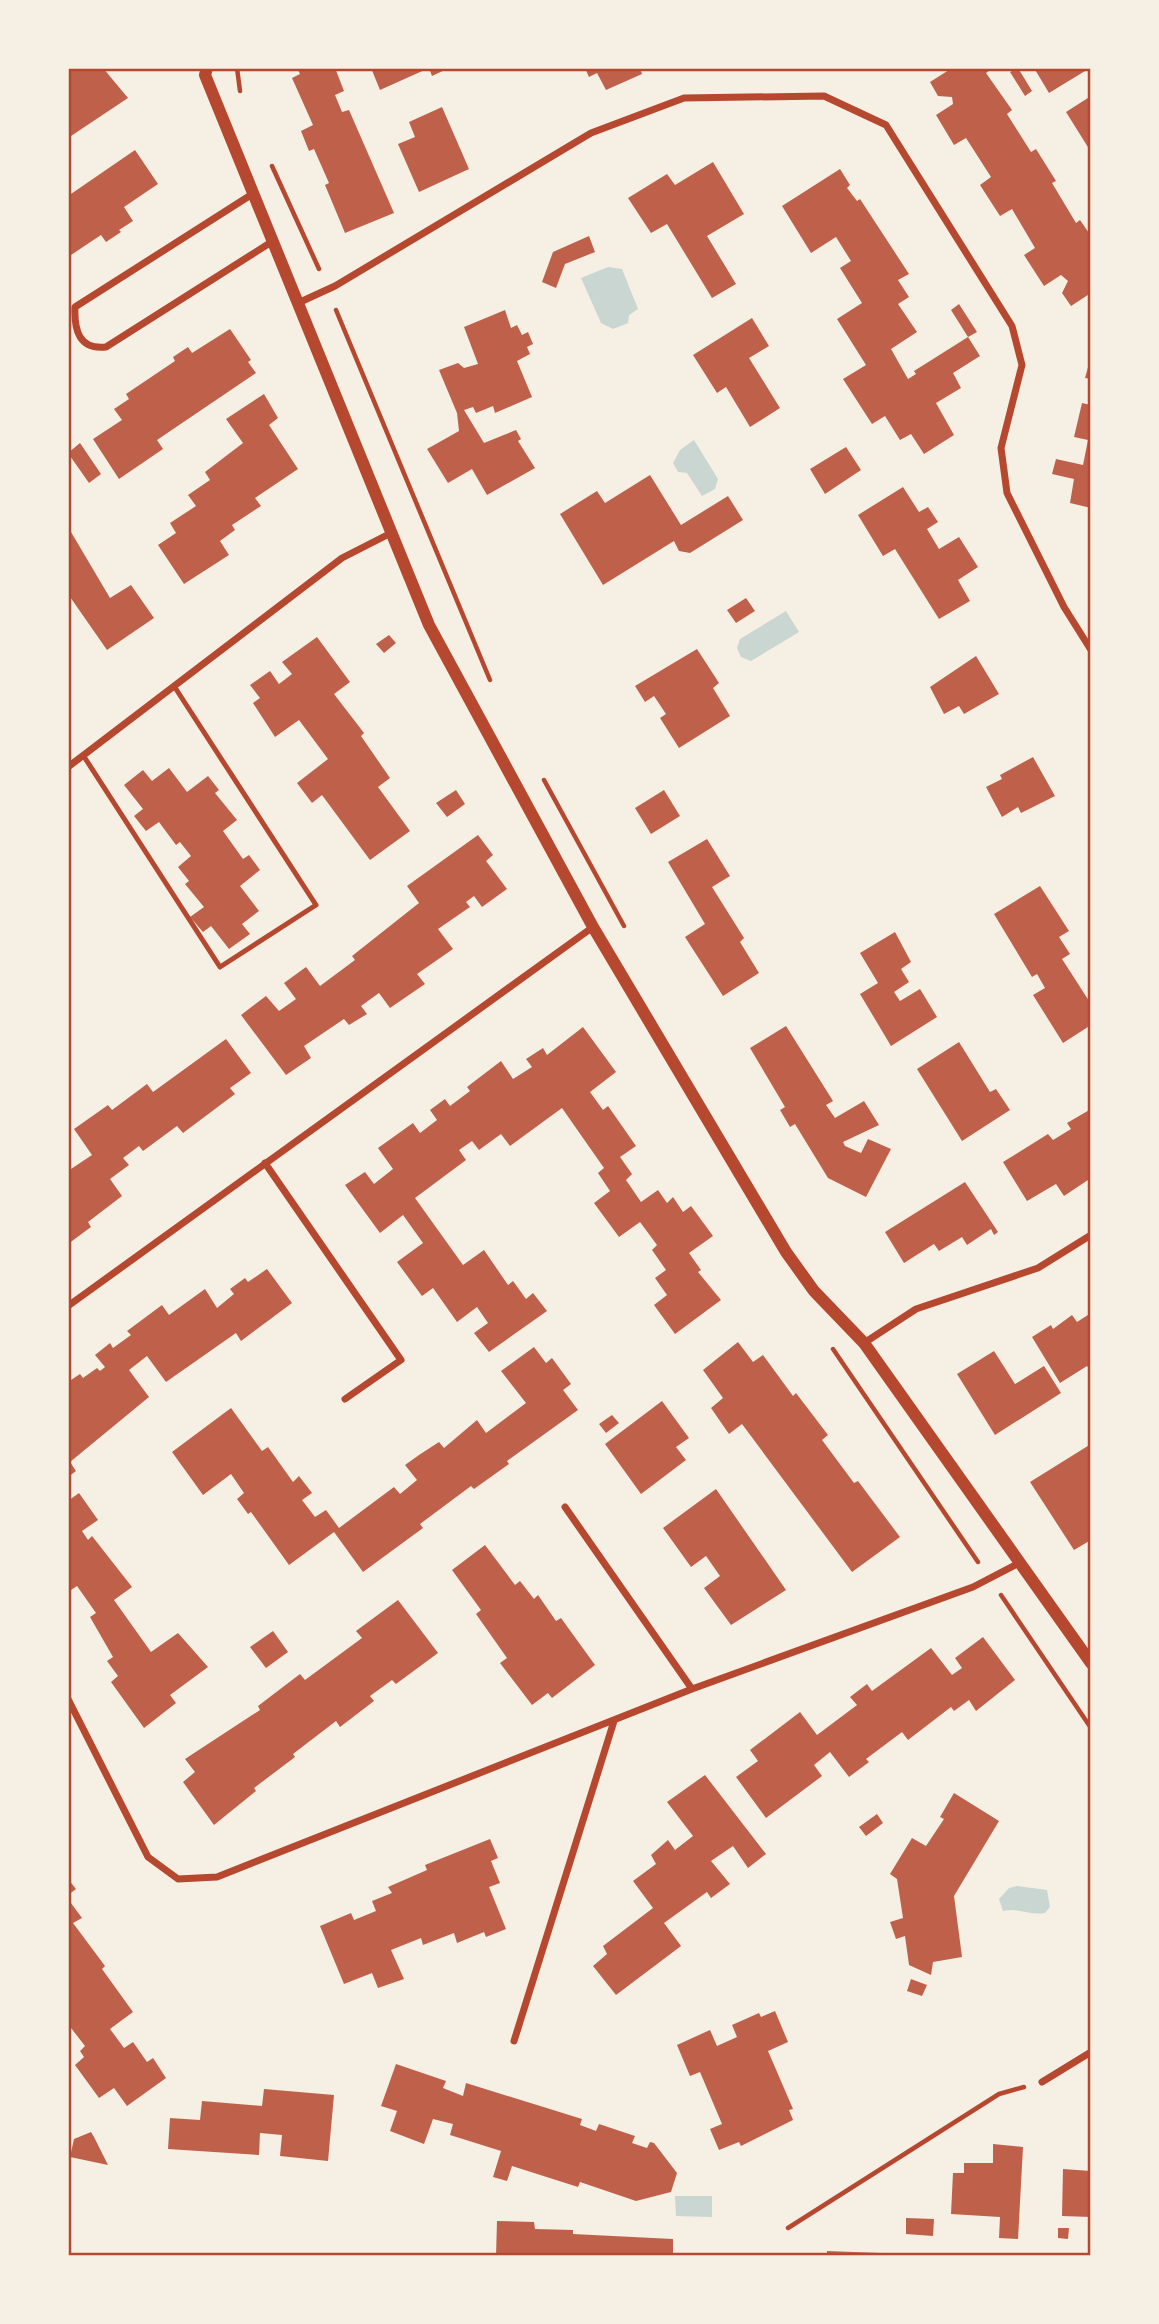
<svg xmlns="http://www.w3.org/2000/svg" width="1159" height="2324" font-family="'Roboto Serif',serif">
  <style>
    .water { fill: #c9d6d2 }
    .building { fill: #bf614a }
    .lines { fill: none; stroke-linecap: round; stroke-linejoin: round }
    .path { stroke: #b5482f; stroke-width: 4.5 }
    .service { stroke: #b5482f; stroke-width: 5 }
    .minor { stroke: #b5482f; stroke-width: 7 }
    .tertiary { stroke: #b5482f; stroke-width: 12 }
    .neatline { fill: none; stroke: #b5482f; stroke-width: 2.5 }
  </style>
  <rect width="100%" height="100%" fill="#f6efe4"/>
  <!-- water -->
  <path class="water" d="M608 267 622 269 638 309 629 315 628 323 613 329 601 323 581 278Z
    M694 440 718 479 715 489 702 496 687 473 678 472 673 463 680 450Z
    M786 611 799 632 751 661 741 657 737 648 740 639Z
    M1017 1886 1047 1890 1050 1907 1045 1913C1030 1916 1019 1907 1003 1911L999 1899 1009 1888Z
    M675 2196H712V2217L676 2216Z"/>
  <!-- building -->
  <path class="building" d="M103 68 128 98 68 138V69Z
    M297 68H335L344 91 335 95 342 112 349 110 394 213 345 233 325 185 329 183 314 149 309 151 301 131 313 125 292 78 300 74Z
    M371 68H429L380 90Z
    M429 68H449L432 76Z
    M585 68H640L642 74 606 90 597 73 589 77Z
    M952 68H993L986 73 1012 110 1007 114 1031 152 1036 149 1056 181 1052 183 1076 223 1080 220 1091 236V293L1071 306 1062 293 1068 281 1061 275 1044 286 1024 255 1035 248 1012 209 1000 216 980 185 991 177 966 138 954 145 936 115 953 104 952 97 938 96 930 82Z
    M1018 68 1032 91 1025 96 1010 72Z
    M1034 68H1090L1049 93Z
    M1091 96V152L1066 112Z
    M442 107 469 169 419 192 398 144 415 137 409 122Z
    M135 150 158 184 124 207 133 221 119 230 121 232 106 242 101 235 68 257V196Z
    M713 162 744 214 707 236 736 284 712 298 667 224 651 233 628 198 667 174 675 185Z
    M840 169 850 185 847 188 857 201 860 199 909 274 898 280 909 297 898 304 917 332 891 349 908 379 916 374 914 371 968 337 980 356 953 373 961 388 936 403 954 435 924 454 911 434 900 440 885 416 872 424 843 379 866 365 837 319 862 303 840 268 851 261 836 237 811 253 782 206Z
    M589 236 595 252 565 264 556 288 542 282 553 252Z
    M959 304 977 332 968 337 951 310Z
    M505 310 511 328 517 325 522 335 528 332 533 344 527 347 530 354 517 361 532 397 495 413 493 406 476 413 473 407 464 410 484 443 516 430 521 439 518 441 535 468 487 495 472 469 448 483 427 449 459 431 457 413 439 370 458 363 464 368 478 364 464 327Z
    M752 318 769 346 749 358 780 408 750 427 726 387 717 393 693 355Z
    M230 329 251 360 248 362 256 373 157 440 163 449 119 479 93 439 122 420 114 409 129 399 126 394 175 361 173 357 188 347 192 353Z
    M1090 360 1091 361V379L1085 378Z
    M264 394 278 418 269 425 298 469 255 498 261 506 232 525 235 530 220 541 229 555 184 584 158 545 176 533 170 523 196 506 188 495 210 480 205 472 243 443 226 419Z
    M1082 403 1091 405V508L1070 503 1074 479 1052 474 1056 459 1083 465 1088 440 1074 437Z
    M80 443 101 474 89 483 68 453Z
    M846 447 861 470 825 494 810 469Z
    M650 475 681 525 728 496 743 520 690 553 679 551 674 541 603 585 560 514 597 491 605 503Z
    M903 487 919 512 928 507 938 522 927 529 939 549 959 537 978 567 958 580 970 601 939 619 895 549 883 556 858 515Z
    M71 532 110 598 131 585 154 618 107 650 68 594V534Z
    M746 598 755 611 736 623 727 610Z
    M389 635 396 643 384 653 376 644Z
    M317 637 350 682 334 694 364 733 361 736 390 778 378 787 410 831 370 860 322 795 312 803 297 783 328 759 299 720 275 737 253 703 260 698 250 685 270 671 279 684 292 674 282 662Z
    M697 649 719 683 713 688 730 716 679 748 660 718 666 714 654 696 645 702 635 686Z
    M976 656 999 694 964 714 959 706 944 714 930 687Z
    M1033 757 1055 796 1021 813 1018 807 1002 817 986 787 1002 779 1000 775Z
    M169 768 187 792 208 776 219 790 215 793 237 820 223 831 243 859 249 855 260 870 240 886 259 911 242 924 250 934 229 949 211 926 203 932 190 917 204 907 185 884 189 881 178 867 191 856 180 842 176 845 159 822 146 831 134 816 143 809 124 785 143 770 152 781Z
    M456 790 465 804 447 817 436 803Z
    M664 790 680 816 651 834 635 808Z
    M478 835 493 855 486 861 507 889 482 907 474 896 466 902 470 907 438 929 453 949 417 974 425 984 390 1008 379 993 361 1006 367 1014 349 1025 344 1019 304 1046 311 1058 286 1075 241 1015 266 996 279 1011 296 999 284 983 306 967 320 986 355 960 352 956 419 903 407 886Z
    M707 839 730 876 712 887 744 938 740 942 759 973 723 996 685 937 705 924 668 862Z
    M1040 886 1069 931 1059 937 1070 954 1062 959 1091 1004V1025L1063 1043 1033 995 1045 988 1037 974 1032 977 994 914Z
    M895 932 911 962 901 969 909 982 894 992 900 1001 920 989 937 1017 891 1046 860 994 878 983 860 953Z
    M786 1026 833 1101 826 1105 835 1118 864 1101 879 1125 843 1142 845 1146 861 1153 868 1139 891 1149 866 1197 828 1178 795 1124 790 1127 780 1110 785 1107 750 1048Z
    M583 1027 616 1072 590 1092 603 1110 608 1106 636 1146 620 1157 632 1174 626 1180 641 1202 658 1190 667 1203 673 1197 683 1212 691 1206 713 1236 689 1253 701 1270 698 1272 721 1300 675 1334 654 1305 667 1295 655 1278 666 1270 652 1250 657 1245 640 1222 619 1237 594 1203 610 1191 598 1173 604 1168 562 1108 510 1146 501 1134 479 1150 472 1141 459 1150 466 1160 415 1198 463 1265 484 1250 508 1285 513 1281 526 1299 533 1293 547 1311 489 1352 474 1333 488 1323 477 1307 457 1322 433 1288 422 1296 397 1262 423 1243 403 1215 380 1233 345 1185 365 1172 374 1184 393 1169 378 1148 413 1123 420 1133 437 1120 430 1110 445 1099 450 1106 470 1091 467 1087 501 1061 513 1079 532 1067 526 1059 543 1048 547 1055Z
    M226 1039 251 1073 230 1088 235 1094 183 1133 177 1126 143 1151 139 1146 123 1158 129 1165 110 1179 122 1196 88 1222 91 1227 68 1244V1171L92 1155 74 1129 108 1105 112 1110 147 1084 153 1092Z
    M959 1042 990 1092 996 1089 1010 1110 962 1141 917 1069Z
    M1091 1109V1178L1064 1196 1056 1184 1027 1201 1003 1162 1048 1134 1053 1140 1071 1129 1067 1123Z
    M965 1182 998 1232 994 1235 991 1229 967 1245 962 1237 939 1251 934 1244 904 1263 885 1232Z
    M267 1269 292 1303 241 1341 236 1333 166 1382 147 1356 129 1370 149 1397 70 1462 76 1471 68 1477V1382L80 1374 83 1378 97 1368 100 1371 105 1367 95 1355 110 1343 113 1348 131 1335 127 1331 162 1305 169 1315 205 1289 217 1308 234 1294 230 1289 245 1278 248 1282Z
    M1091 1313V1371L1087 1366 1060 1383 1032 1337 1051 1325 1053 1329 1072 1315 1077 1322Z
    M738 1342 753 1362 763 1355 793 1396 796 1393 828 1435 822 1440 854 1483 858 1481 900 1537 852 1572 742 1424 729 1434 711 1408 723 1398 703 1370Z
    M534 1347 546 1363 552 1358 571 1384 563 1390 578 1410 507 1461 509 1464 474 1489 471 1486 420 1524 423 1528 363 1572 334 1532 289 1565 251 1512 248 1514 237 1499 244 1493 231 1474 203 1495 172 1452 231 1408 262 1451 268 1447 293 1482 299 1476 312 1493 302 1500 315 1517 326 1510 339 1528 394 1487 400 1494 417 1480 405 1465 419 1455 439 1442 444 1448 477 1420 486 1433 526 1403 501 1371Z
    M994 1351 1015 1384 1044 1366 1061 1393 995 1435 957 1374Z
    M662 1401 689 1438 676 1447 686 1460 641 1494 605 1444Z
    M612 1415 619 1423 606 1433 599 1424Z
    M1091 1444V1540L1074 1550 1030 1482Z
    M716 1489 786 1590 731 1625 704 1588 720 1576 706 1556 691 1567 663 1528Z
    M79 1493 98 1520 82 1531 88 1540 92 1536 132 1587 114 1600 151 1652 178 1633 208 1667 170 1695 176 1703 144 1728 111 1682 118 1676 107 1661 113 1657 90 1617 96 1613 77 1586 68 1592V1501Z
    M485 1545 515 1585 520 1581 534 1599 538 1595 556 1621 561 1618 595 1665 552 1698 548 1693 532 1705 500 1663 507 1658 476 1614 481 1610 452 1570Z
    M398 1600 438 1653 396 1684 392 1680 370 1696 374 1701 340 1727 336 1721 293 1754 295 1757 254 1788 256 1791 214 1825 183 1782 195 1772 185 1759 260 1710 258 1706 300 1674 305 1680 362 1638 356 1631Z
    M273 1631 288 1652 266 1668 250 1647Z
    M983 1637 1015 1680 976 1711 969 1700 954 1711 951 1707 908 1740 902 1732 866 1759 869 1762 849 1777 830 1752 814 1765 822 1776 766 1818 736 1777 758 1761 750 1750 800 1712 817 1735 857 1705 850 1697 867 1684 872 1691 931 1648 952 1675 962 1668 955 1658Z
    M705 1775 766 1854 748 1868 733 1846 711 1861 730 1884 711 1898 707 1892 664 1923 681 1946 616 1995 593 1966 607 1954 603 1946 653 1908 633 1881 656 1864 651 1855 668 1840 675 1850 693 1836 667 1802Z
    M954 1793 999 1821 954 1896 962 1957 933 1962 931 1975 909 1965 905 1936 896 1939 890 1922 903 1918 897 1879 890 1874 912 1838 926 1846 944 1819 940 1817Z
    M877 1814 883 1823 866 1836 859 1827Z
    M490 1839 498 1858 491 1861 500 1883 489 1887 506 1929 486 1937 484 1932 457 1943 454 1933 423 1945 421 1938 391 1950 404 1979 378 1988 372 1973 344 1984 320 1926 351 1913 354 1920 376 1911 372 1901 392 1893 388 1887 427 1870 425 1865Z
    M68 1879 76 1889 68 1895Z
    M68 1899 82 1918 73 1923 105 1966 102 1969 133 2012 110 2029 124 2048 133 2042 147 2062 153 2058 166 2078 127 2106 114 2088 99 2098 75 2065 84 2057 80 2051 85 2046 68 2024Z
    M911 1979 927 1985 922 1996 907 1991Z
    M775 2011 788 2042 768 2051 793 2109 789 2110 793 2120 741 2146 739 2142 719 2150 710 2129 722 2124 700 2072 690 2076 677 2045 710 2030 717 2046 737 2037 732 2025 759 2013 761 2017Z
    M396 2064 446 2081 443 2088 463 2096 466 2083 582 2119 580 2125 596 2131 599 2124 635 2136 632 2143 647 2148 650 2142 654 2143 677 2173 671 2192 636 2201 580 2182 578 2187 512 2166 507 2181 493 2177 501 2151 450 2135 453 2124 433 2119 424 2144 390 2131 397 2111 381 2106Z
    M264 2089 334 2095 328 2161 280 2156 282 2135 260 2133 259 2155 168 2149 170 2118 200 2120 202 2101 262 2106Z
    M91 2132 94 2137 108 2165 70 2157 74 2139Z
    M993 2144 1023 2147 1018 2239 999 2238 1000 2217 951 2214 953 2173H964V2163H993Z
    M1063 2169 1091 2171V2217L1062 2216Z
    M906 2218 934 2219 933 2236 906 2234Z
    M497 2221 534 2222 535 2229 573 2230V2234L673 2239V2256H496Z
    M1058 2228H1069L1068 2239 1058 2238Z
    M827 2251 908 2254V2256H827Z"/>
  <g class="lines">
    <!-- path -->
    <path class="path" d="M237 68 240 91
      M272 166 319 269
      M336 310 490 680
      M544 780 624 926
      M833 1349 978 1562
      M1001 1595 1091 1728
      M788 2228 999 2094 1024 2087"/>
    <!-- service -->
    <path class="service" d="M83 755 220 967 316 905 174 686"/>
    <!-- minor -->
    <path class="minor" d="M254 193 75 307C74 330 79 350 106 347L273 241
      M298 303 335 286 591 133 684 98 824 96 886 125 1012 326 1022 365 1001 448 1007 493 1064 607 1091 650
      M68 767 342 558 391 533
      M265 1163 401 1360 345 1399
      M68 1306 593 927
      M864 1343 916 1309 1038 1268 1091 1235
      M565 1507 692 1689
      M68 1699 148 1857 178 1879 217 1877 692 1689 973 1587 1019 1563
      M514 2041 614 1721
      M1042 2082 1091 2052"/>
    <!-- tertiary -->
    <path class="tertiary" d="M207 68 205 75 429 625 593 927 786 1252 814 1291 864 1343 1091 1663"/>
  </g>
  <!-- border -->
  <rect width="1159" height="2324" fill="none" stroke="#f6efe4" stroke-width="140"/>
  <rect x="70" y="70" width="1019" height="2184" class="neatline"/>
</svg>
